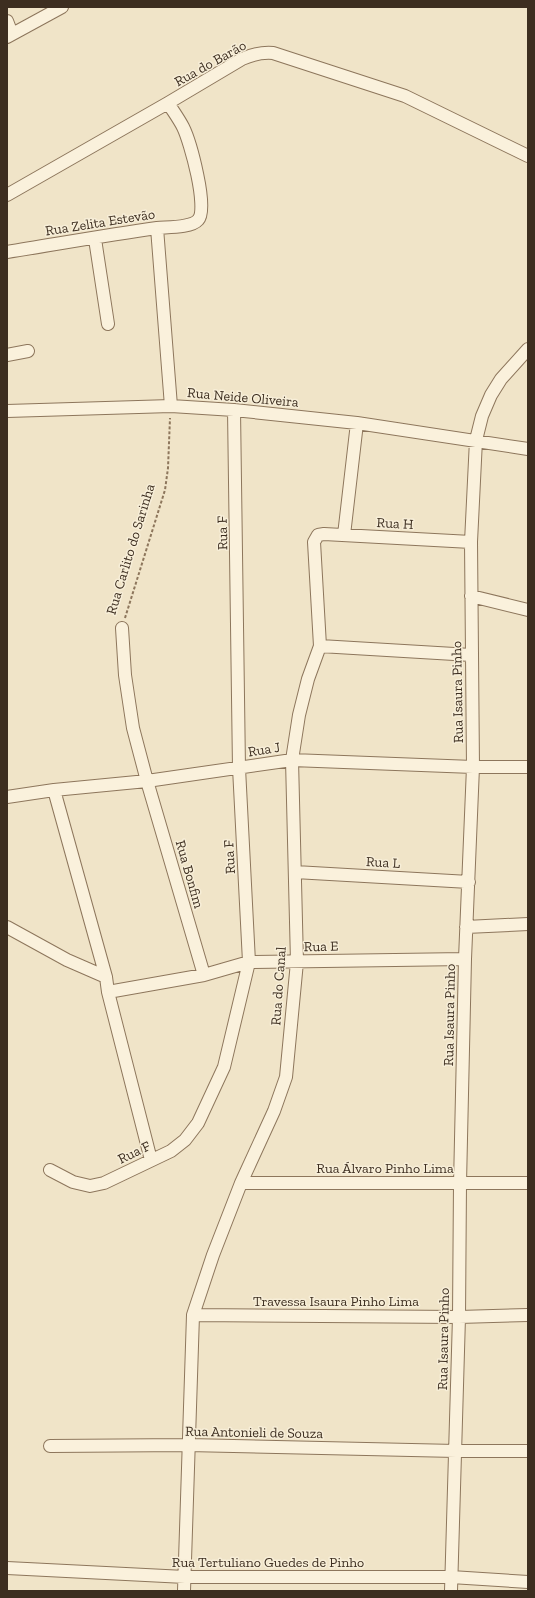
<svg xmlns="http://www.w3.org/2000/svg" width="535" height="1598" font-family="'Zilla Slab',serif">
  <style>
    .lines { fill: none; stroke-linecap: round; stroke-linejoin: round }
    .street-casing { stroke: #8d765c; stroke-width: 14 }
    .path { stroke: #8d765c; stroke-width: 2; stroke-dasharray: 3 2; stroke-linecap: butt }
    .street { stroke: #faf1dc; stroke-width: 12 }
    .labels { text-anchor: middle; stroke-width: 3; stroke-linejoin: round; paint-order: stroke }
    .street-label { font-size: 14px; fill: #3d2e20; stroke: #f7eed8 }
  </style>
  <rect width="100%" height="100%" fill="#f0e4c8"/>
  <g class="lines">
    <!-- street casing -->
    <g class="street-casing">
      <path id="street" d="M7 21 12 34
        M7 37 62 7
        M7 195 168 103 242 59C253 54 261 52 273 53L405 96 528 156
        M157 228 171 406
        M95 239 108 324
        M7 252C57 244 107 235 157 228 167 227 191 228 198 220 209 209 190 141 183 127 179 119 173 111 168 103
        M7 355 28 351
        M7 411 171 406 234 410 357 423 528 449
        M344 535 357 423
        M471 596 528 610
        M122 628 125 675 133 728 147 781 204 975
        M320 646 471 655
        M54 790 106 977 108 992 151 1160
        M7 797 54 790 147 781 292 760 473 767H528
        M295 872 469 882
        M7 927 67 960 106 977
        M466 927 528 924
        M108 992 204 975 249 962 465 959
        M50 1170 73 1182 90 1186 104 1183 171 1151 185 1140 198 1123 224 1067 249 962 239 768 234 410
        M241 1183H528
        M193 1315 459 1317 528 1315
        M50 1446 188 1445 456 1451H528
        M7 1568 185 1577H451L528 1582
        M184 1591 193 1315 213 1255 241 1183 274 1111 286 1077 297 962 292 760 299 715 308 679 320 646 314 542 318 535 324 534 471 542
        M451 1591 459 1317 460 1184 465 959 473 767 471 542 476 440 482 416 491 395 501 379 528 349"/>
    </g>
    <!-- path -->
    <path class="path" d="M125 618 165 490 168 468 170 418"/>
    <!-- street -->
    <use href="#street" class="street"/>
  </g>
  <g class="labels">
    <!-- street labels -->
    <g class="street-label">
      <text transform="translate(210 63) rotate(-29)" y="5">Rua do Barão</text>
      <text transform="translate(100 222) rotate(-9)" y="5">Rua Zelita Estevão</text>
      <text transform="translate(243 397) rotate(5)" y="5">Rua Neide Oliveira</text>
      <text transform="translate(395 523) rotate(3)" y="5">Rua H</text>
      <text transform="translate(222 533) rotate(-91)" y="5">Rua F</text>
      <text transform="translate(130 549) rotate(-73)" y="5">Rua Carlito do Sarinha</text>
      <text transform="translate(457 692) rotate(-91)" y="5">Rua Isaura Pinho</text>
      <text transform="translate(264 749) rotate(-9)" y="5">Rua J</text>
      <text transform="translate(229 857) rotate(-93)" y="5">Rua F</text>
      <text transform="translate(383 862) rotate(3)" y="5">Rua L</text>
      <text transform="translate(190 874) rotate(74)" y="5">Rua Bonfim</text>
      <text transform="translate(321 946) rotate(-1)" y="5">Rua E</text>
      <text transform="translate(278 986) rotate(-86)" y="5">Rua do Canal</text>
      <text transform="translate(449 1015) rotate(-89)" y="5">Rua Isaura Pinho</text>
      <text transform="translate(134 1152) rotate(-26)" y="5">Rua F</text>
      <text x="385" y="1173">Rua Álvaro Pinho Lima</text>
      <text x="336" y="1306">Travessa Isaura Pinho Lima</text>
      <text transform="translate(443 1339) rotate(-89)" y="5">Rua Isaura Pinho</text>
      <text transform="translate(254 1432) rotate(1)" y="5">Rua Antonieli de Souza</text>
      <text x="268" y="1567">Rua Tertuliano Guedes de Pinho</text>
    </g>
  </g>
  <!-- border -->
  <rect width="535" height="1598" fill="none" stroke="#3d2e20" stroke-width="16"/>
</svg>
